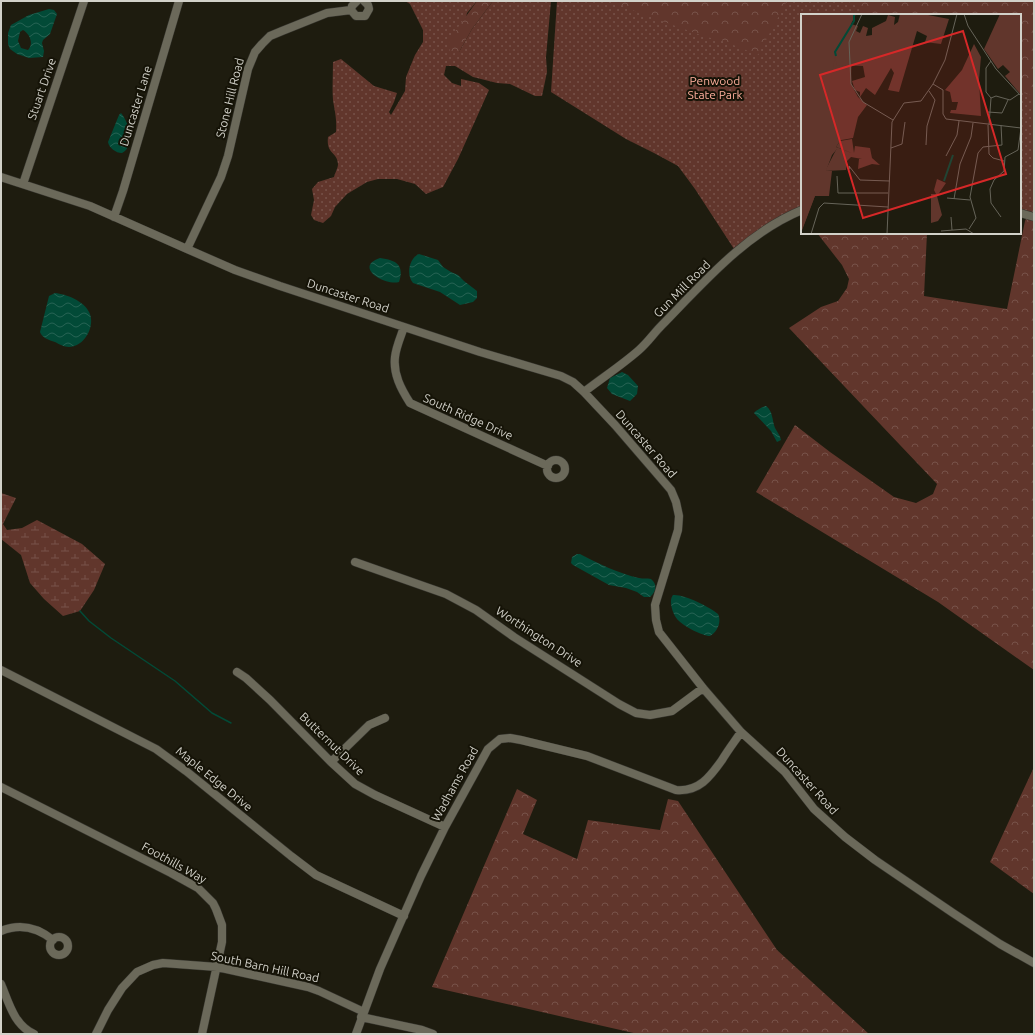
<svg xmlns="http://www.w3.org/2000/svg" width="1035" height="1035" font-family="Ubuntu,sans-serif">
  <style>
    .green { fill: url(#green-dots) }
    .forest { fill: url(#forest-crowns) }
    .wetland { fill: url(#wetland-marsh) }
    .water { fill: url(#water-waves); fill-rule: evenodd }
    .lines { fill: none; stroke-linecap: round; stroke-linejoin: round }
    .stream { stroke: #024a37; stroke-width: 1.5 }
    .minor-casing { stroke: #383730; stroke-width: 9 }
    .minor { stroke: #6b695a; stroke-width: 8 }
    .labels { text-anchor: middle; stroke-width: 4; stroke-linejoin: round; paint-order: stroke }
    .park-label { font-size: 12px; fill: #fdae9c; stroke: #151307 }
    .street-label { font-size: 12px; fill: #d2d1c9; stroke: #151307 }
    .inset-river { fill: none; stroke: #024a37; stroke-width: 2 }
    .inset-road { fill: none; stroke: #666459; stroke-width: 1 }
    .view { fill: #d62828; fill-opacity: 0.15; stroke: #d62828; stroke-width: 2 }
    .inset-edge { fill: none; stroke: #d2d1c9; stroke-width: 2 }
  </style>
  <defs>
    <pattern id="green-dots" width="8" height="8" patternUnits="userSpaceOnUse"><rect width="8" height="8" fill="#61362c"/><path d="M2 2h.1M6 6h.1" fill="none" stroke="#775249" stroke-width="1.8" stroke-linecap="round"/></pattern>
    <pattern id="forest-crowns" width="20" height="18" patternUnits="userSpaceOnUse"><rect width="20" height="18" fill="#61362c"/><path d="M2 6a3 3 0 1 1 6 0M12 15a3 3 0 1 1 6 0" fill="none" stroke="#775249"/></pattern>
    <pattern id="wetland-marsh" width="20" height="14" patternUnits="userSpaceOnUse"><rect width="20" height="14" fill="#61362c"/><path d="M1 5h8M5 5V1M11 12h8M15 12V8" fill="none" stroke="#775249"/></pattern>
    <pattern id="water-waves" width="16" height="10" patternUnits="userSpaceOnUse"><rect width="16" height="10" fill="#024a37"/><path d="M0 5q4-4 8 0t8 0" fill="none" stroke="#266353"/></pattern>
  </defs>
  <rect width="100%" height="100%" fill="#1e1c0f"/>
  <!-- green -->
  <path class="green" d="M405 1H477L467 13 459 52 472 29 493 1H551L546 57 547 72 542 96H535L510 84 497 83 473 77 455 66H446L444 75 452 83 461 86V79L479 83 489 90 458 159 443 187 426 194 415 184 397 179H378L367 182 347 194 335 207 331 216 323 223 314 220 311 215 314 200 312 189 318 182 334 177C335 173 338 168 338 164 337 151 326 155 328 137L336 132C337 119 335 113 333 100 332 88 333 75 333 62L341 59 374 86 397 93 394 102 389 112 391 115 405 91 406 77 415 55 423 42V30L410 4Z
    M557 1H1034V217L1020 213V15H802V210L736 252 695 189 678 166 654 153 626 139 551 92Z"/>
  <!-- forest -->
  <path class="forest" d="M477 1H493L472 29 459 52 450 54 449 41 451 37Z
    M612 1H787L758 55 721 40 706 37 637 12Z
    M847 1H1034V96L1020 92V15H872Z
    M1034 202V670L938 602 756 492 795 425 830 452 894 497 916 503 933 494 937 484 789 328 821 307 838 301 847 288 849 279 842 265 817 233H927L924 296 1007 309 1025 221Z
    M1034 767V894L990 862Z
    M517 789 537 800 523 834 577 859 588 820 660 830 668 799 678 801 777 950 869 1034H638L432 987Z"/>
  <!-- wetland -->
  <path class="wetland" d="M1 493 16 498 3 524 7 530 22 528 37 520 82 544 105 564 94 590 80 611 63 616 44 599 30 583 21 555 1 539Z"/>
  <!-- water -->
  <path class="water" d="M49 9 54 10 57 14 50 34 43 40 42 43 44 51 43 57 29 58 17 54 10 49 8 44V33L11 25 29 15ZM23 30C30 34 34 44 28 50L21 48 18 41 20 32Z
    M121 113C129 123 136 145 122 153 116 153 109 148 108 142L119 115Z
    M419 254 438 260 443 267 451 272 458 275 464 281 477 291V298L473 302 460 305 440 292 413 283C406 275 409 258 419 254Z
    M380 258C395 260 405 264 399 282 385 286 353 267 380 258Z
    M55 293C66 294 84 301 89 312 96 325 85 347 69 347 64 347 59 344 55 342 49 340 42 338 40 332L49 296Z
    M622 372 628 375 638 386 637 394 630 401 612 394 607 388 610 378Z
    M766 406C773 411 772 420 775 428 777 432 780 435 781 440L777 442 771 431 754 413C755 411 764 406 766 406Z
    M577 554H580C597 563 620 574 639 578 643 579 647 578 651 579 658 585 656 592 650 597H644L637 592 626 588 609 585 573 565 571 563 572 557Z
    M673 595C684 594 710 607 718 614 722 622 717 632 710 636 702 636 684 626 679 621 673 616 668 601 673 595Z"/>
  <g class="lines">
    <!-- stream -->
    <path class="stream" d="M80 611 89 621 111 638 175 681 212 713 231 723"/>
    <!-- minor casing -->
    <g class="minor-casing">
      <path id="minor" d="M351 10 352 6 357 1
        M1 177 90 206 187 249 235 270 280 286 480 352 561 376 573 382 584 392 615 425 671 490 676 502 679 516 678 530 655 605 656 620 659 632 703 688 741 732 785 772 814 809 845 837 875 860 953 913 1000 944 1034 963
        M23 184 84 1
        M1020 213 1034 217
        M114 217 123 191 179 1
        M187 249 221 177 228 156 248 69 255 52 262 44 270 36 282 31 327 13 351 10 356 16H365L369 9 368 5 364 1
        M404 327C401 336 396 347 395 357 393 374 401 389 410 403L548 466
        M584 392C602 378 622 365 639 350 648 342 654 333 662 325 704 282 746 233 802 210
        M547 469a9 9 0 1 1 18 0a9 9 0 1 1-18 0Z
        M355 562 446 594 476 610 514 637 619 704 636 713 650 715 672 711 703 688
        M1 670 156 749 186 771 291 856 316 875 404 916
        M237 672 246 678 270 700 331 762 355 784 375 795 445 827
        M331 762 369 725 385 718
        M1 787 171 873 198 888 213 903 216 909 222 925V942L202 1034
        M1 931C20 923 37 927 53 940
        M50 946a9 9 0 1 1 18 0a9 9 0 1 1-18 0Z
        M1 984C9 1003 14 1025 34 1034
        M361 1017 422 1030 433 1034
        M96 1034 108 1010 122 988 137 972 153 965 163 963 217 967 308 987 319 991 364 1012
        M356 1034 380 969 421 876 445 827 488 749 500 739 510 738 521 740 587 756 676 790C699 792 710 777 722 760 728 750 735 741 741 732"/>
    </g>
    <!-- minor -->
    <use href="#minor" class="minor"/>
  </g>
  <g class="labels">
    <!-- park labels -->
    <g class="park-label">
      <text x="715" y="85">Penwood<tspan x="715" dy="14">State Park</tspan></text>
    </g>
    <!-- street labels -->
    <g class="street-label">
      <text transform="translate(42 89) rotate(-71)" y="4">Stuart Drive</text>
      <text transform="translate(230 98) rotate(-76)" y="4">Stone Hill Road</text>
      <text transform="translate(136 106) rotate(-73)" y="4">Duncaster Lane</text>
      <text transform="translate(682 289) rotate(-45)" y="4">Gun Mill Road</text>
      <text transform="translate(348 296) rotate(18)" y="4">Duncaster Road</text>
      <text transform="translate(468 417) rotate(24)" y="4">South Ridge Drive</text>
      <text transform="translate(646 444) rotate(49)" y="4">Duncaster Road</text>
      <text transform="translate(539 637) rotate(33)" y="4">Worthington Drive</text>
      <text transform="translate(332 744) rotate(44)" y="4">Butternut Drive</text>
      <text transform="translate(214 779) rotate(39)" y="4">Maple Edge Drive</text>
      <text transform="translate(807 781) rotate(48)" y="4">Duncaster Road</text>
      <text transform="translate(455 784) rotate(-61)" y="4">Wadhams Road</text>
      <text transform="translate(174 863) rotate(29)" y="4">Foothills Way</text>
      <text transform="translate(265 967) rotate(12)" y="4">South Barn Hill Road</text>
    </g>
  </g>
  <!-- overview -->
  <g transform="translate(801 14)">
    <rect width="220" height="220" fill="#1e1c0f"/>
    <path d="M0 0H44L51 21 50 70 57 83 66 91 57 103 52 124 35 127 0 218ZM199 0H220V81L204 62 209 58 202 51 197 55 183 35ZM51 125 53 139 54 132 69 134 71 144 79 151 71 150 57 155 58 145H61L50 143 46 147 45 156 24 157 36 134 51 139 35 133 39 127Z" fill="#61362c"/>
    <path d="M13 0H55L50 10 57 12 55 17 59 19 62 12 67 14 65 22 71 21V14L85 7 87 1 94 3 93 11 97 8 99 0 127 1 148 5 140 30 124 28 126 22 116 17 98 78 87 76 93 59 90 54 74 81 65 74 59 83V78L54 76 51 67 64 63 62 52 36 51 34 43 25 93 38 97 36 124 39 127 35 133 51 139 36 135 31 141 25 157H31L28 182H14L0 219V11L11 6ZM173 30 180 43 178 66 180 102 149 99 150 96H155L157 88H151L149 78 144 76 161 56Z" fill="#61362c"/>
    <path d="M0 0 9 2 13 0 9 7 0 11ZM136 165 145 169 136 182 141 201 137 207 130 209V180H135L133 176Z" fill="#61362c"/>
    <path class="inset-river" d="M35 42 34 38 53 7V0M143 167 152 141"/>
    <path class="inset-road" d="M61 0 48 28 50 70 62 88 92 106M163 0 167 12 195 55 220 82M190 47 185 54V78L190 84M132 70 142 76V100L145 105 220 114M190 84 195 82 209 86 218 80M187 98 201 99 207 86M187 111 188 140 192 144 203 147M188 111 190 84M125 131 126 112 134 86 128 77M90 134 101 130 104 108M145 142 156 121 158 107M49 155 48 152 59 166 89 167M36 162 37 179H87M146 184 169 186M153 185 159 150 170 123 172 109M150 203 151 216M200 203 190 189 189 175 193 166 203 157 204 143 217 136 220 114M168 215 175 204 169 183 177 139 182 133 201 131 200 111M140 217 165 215 173 220M10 220 18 194 23 189 87 193M86 220 91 108 103 89 120 87 132 70 144 46 156 0"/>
    <path class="view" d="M162 17 205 160 62 204 19 61Z"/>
    <rect width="220" height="220" class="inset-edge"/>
  </g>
  <!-- border -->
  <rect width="1035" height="1035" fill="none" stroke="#d2d1c9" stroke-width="4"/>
</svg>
